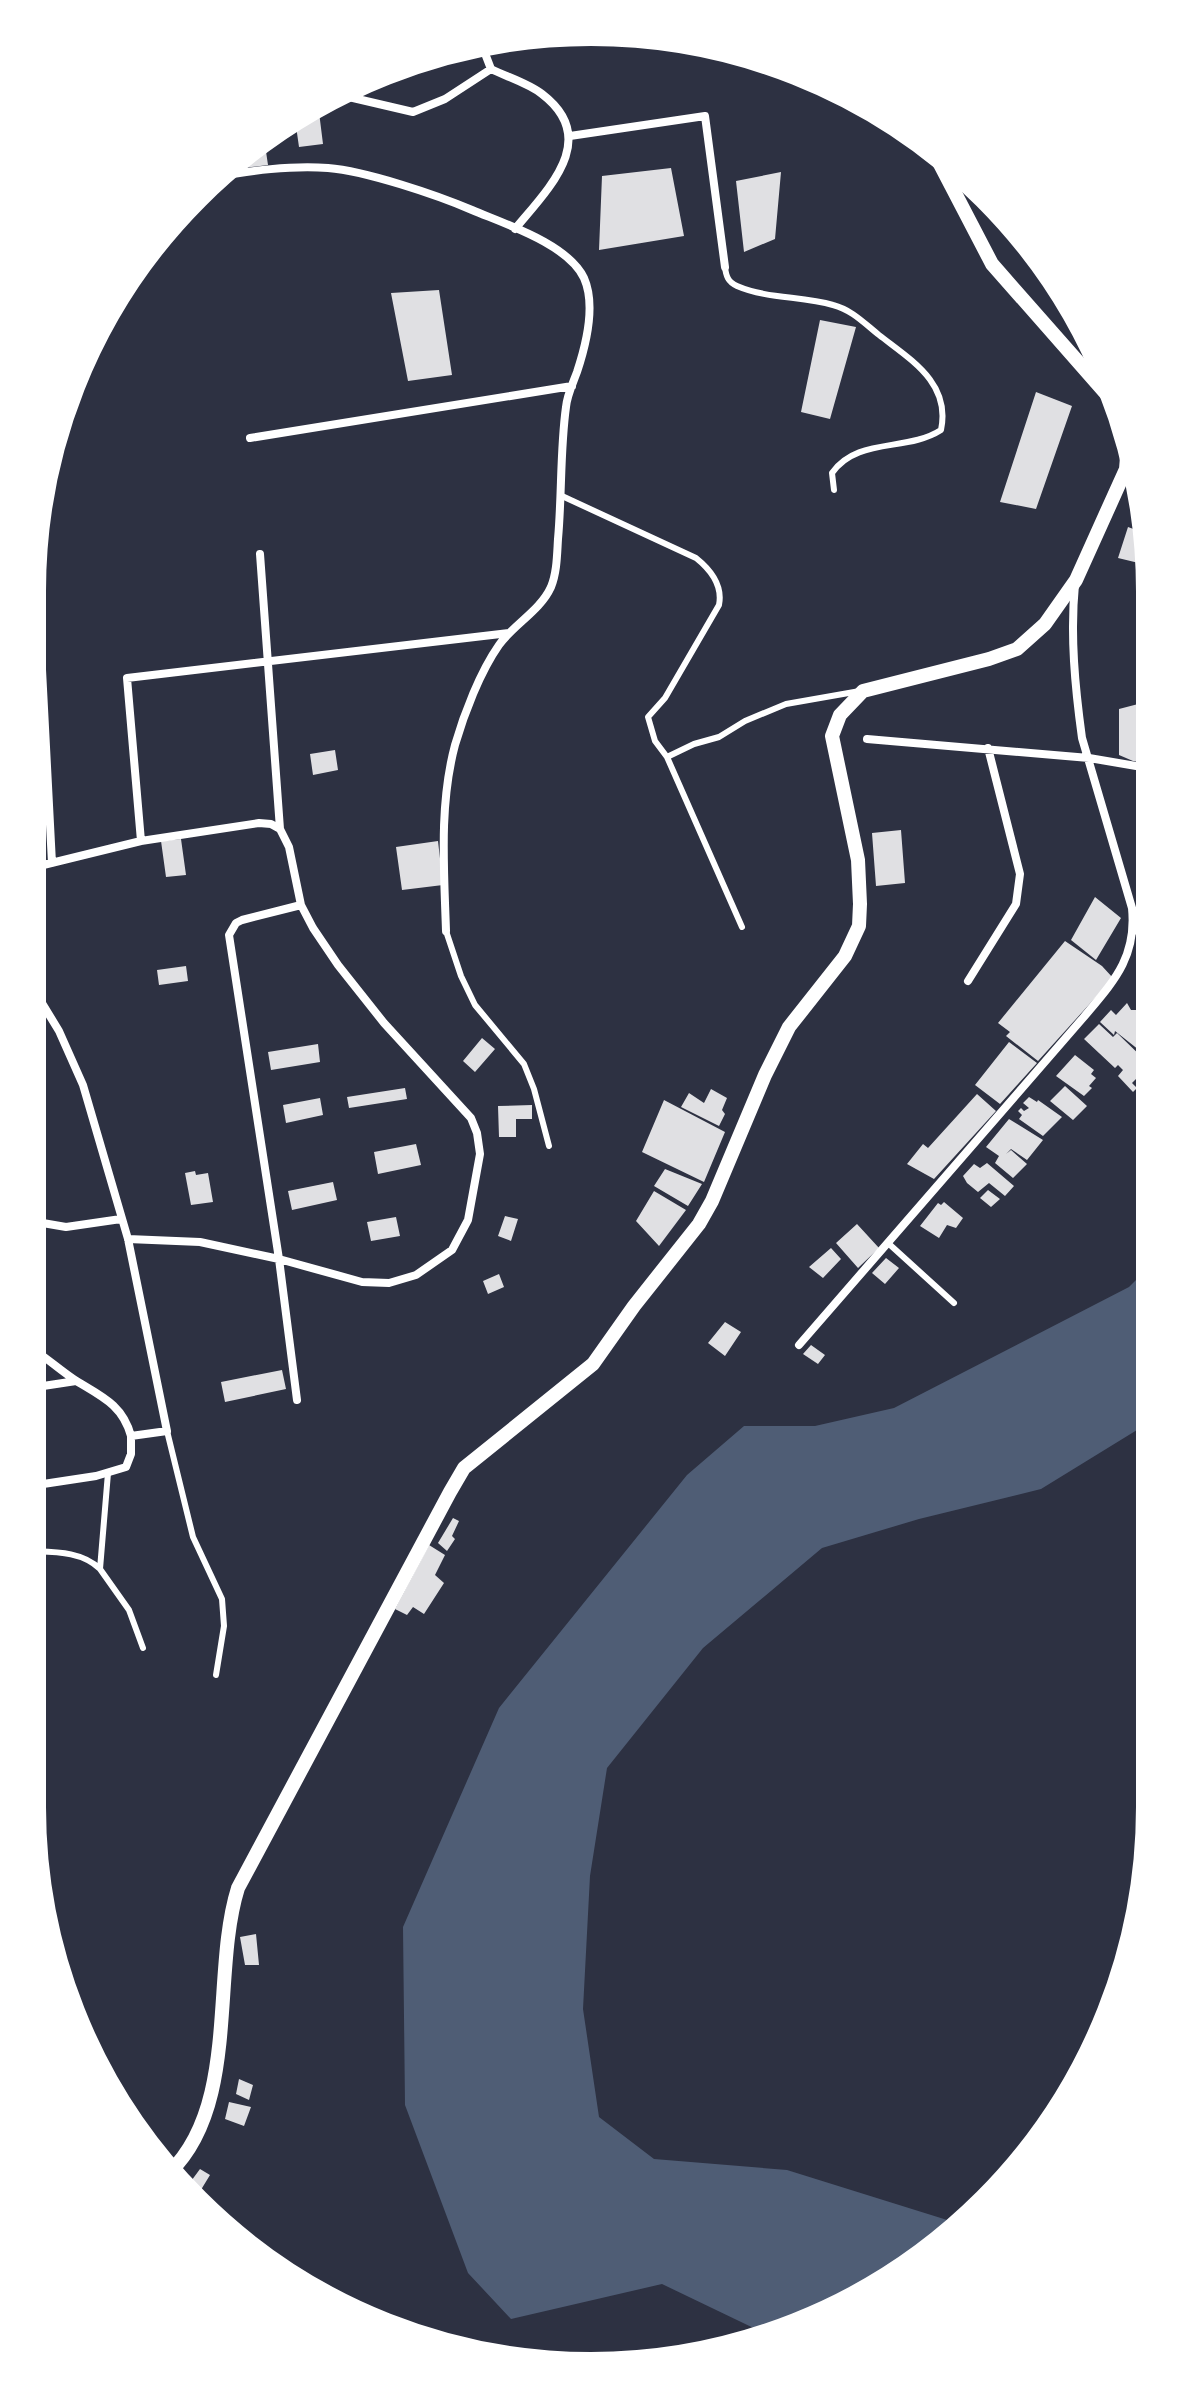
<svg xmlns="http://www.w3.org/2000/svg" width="1182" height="2398" font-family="Inter,sans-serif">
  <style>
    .water { fill: #4f5d75 }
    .building { fill: #e0e0e3 }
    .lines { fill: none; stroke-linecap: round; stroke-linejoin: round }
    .service { stroke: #fff; stroke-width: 6 }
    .minor { stroke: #fff; stroke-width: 8 }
    .tertiary { stroke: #fff; stroke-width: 14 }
    .rim { fill: none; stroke: #fff; stroke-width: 4 }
  </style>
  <rect width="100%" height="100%" fill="#2d3142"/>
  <!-- water -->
  <path class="water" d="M1149 1267 1150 1422 1041 1489 919 1519 822 1548 703 1648 607 1768 590 1876 583 2009 599 2117 654 2159 787 2170 960 2224 839 2310 764 2333 662 2284 511 2319 468 2273 405 2105 403 1927 499 1708 687 1475 744 1426H815L894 1408 1129 1287Z"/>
  <!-- building -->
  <path class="building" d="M318 104 323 144 299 147 296 126 304 125 303 111 310 105Z
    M264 138 268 165 234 169 233 161Z
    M671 168 684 236 599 250 602 176Z
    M781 172 775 239 744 252 736 181Z
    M439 290 452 375 408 381 391 293Z
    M820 320 856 327 830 419 801 412Z
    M1036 392 1072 406 1036 509 1000 502Z
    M1128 527 1147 534V565L1118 558Z
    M1148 696V763L1133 761 1119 755V709L1142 703 1140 697Z
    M335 750 338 770 313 775 310 754Z
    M901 830 905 883 876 886 872 833Z
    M181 839 186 875 166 877 161 841Z
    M438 841 443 885 402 890 396 847Z
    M1095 897 1121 918 1096 960 1071 940Z
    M1065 941 1102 966 1113 978 1038 1061 1006 1036 1010 1032 998 1023Z
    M186 966 188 981 159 985 157 970Z
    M1127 1003 1131 1010H1137L1139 1006 1149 1014V1048L1144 1054 1115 1031 1114 1035 1100 1022 1111 1010 1116 1015Z
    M1099 1024 1113 1037 1117 1033 1147 1062 1145 1064 1148 1067 1132 1083 1137 1088 1133 1092 1118 1076 1123 1070 1118 1065 1115 1068 1084 1039Z
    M482 1038 495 1049 475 1072 463 1061Z
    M1009 1042 1037 1063 1000 1104 975 1085Z
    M318 1044 320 1062 271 1070 268 1052Z
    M1075 1055 1094 1070 1091 1074 1096 1078 1089 1086 1092 1088 1084 1096 1056 1076Z
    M1065 1086 1087 1106 1073 1120 1050 1101Z
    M405 1088 407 1099 349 1108 347 1097Z
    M711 1089 727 1098 722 1110 725 1114 719 1126 681 1107 689 1093 704 1103Z
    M977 1094 996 1111 934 1179 907 1164 923 1144 928 1148Z
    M1029 1097 1037 1102 1038 1100 1062 1117 1043 1136 1019 1119 1022 1115 1018 1111 1021 1108 1024 1111 1029 1108 1023 1103Z
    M320 1098 323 1115 286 1123 283 1105Z
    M664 1100 725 1132 704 1182 642 1152Z
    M532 1105V1119H516V1137H499L498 1106Z
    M1009 1119 1043 1140 1027 1160 1011 1149 1006 1154 1011 1150 1027 1164 1013 1178 995 1163 999 1156 986 1147Z
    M416 1144 421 1165 378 1174 374 1152Z
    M987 1163 1014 1186 1005 1196 989 1183 978 1192 967 1183 963 1176 974 1164 980 1168Z
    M665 1169 702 1184 688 1206 654 1186Z
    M195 1171 196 1175 208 1173 213 1202 191 1205 185 1173Z
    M333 1182 337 1200 292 1210 288 1191Z
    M988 1190 1000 1199 991 1207 980 1198Z
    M654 1191 686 1210 659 1246 636 1221Z
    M944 1202 963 1218 956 1228 947 1225 939 1238 920 1226 938 1203 941 1205Z
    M505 1216 518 1219 511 1241 498 1236Z
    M396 1217 400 1236 371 1241 367 1222Z
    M857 1224 879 1248 858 1268 836 1243Z
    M831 1248 841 1259 823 1278 809 1267Z
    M886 1258 899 1268 885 1284 872 1273Z
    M499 1274 504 1287 488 1294 483 1281Z
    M725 1322 741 1332 725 1356 708 1343Z
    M811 1345 825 1355 818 1364 803 1354Z
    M282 1370 286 1389 225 1402 221 1382Z
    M453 1518 459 1521 452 1536 455 1539 447 1551 438 1543Z
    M429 1545 445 1555 435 1575 444 1583 424 1614 413 1607 407 1615 395 1609Z
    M256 1934 259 1965H245L240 1937Z
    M239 2079 253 2085 249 2100 236 2094Z
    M229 2102 251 2107 244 2126 225 2119Z
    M200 2169 210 2175 196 2198 186 2188Z"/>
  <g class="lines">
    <!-- service -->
    <path class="service" d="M725 267C726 276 728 282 737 286 767 299 802 296 833 305 852 310 864 323 879 335 911 360 951 383 941 430 907 452 857 437 832 473L834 490
      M562 496 696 558C711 570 723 585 719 605L665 698 648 717 655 741 667 757
      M742 927 667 757 694 744 719 737 745 721 786 704 860 691
      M446 931 461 976 475 1005 524 1064 534 1089 549 1146
      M888 1243 954 1303
      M167 1431 193 1537 222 1599 224 1626 216 1675
      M108 1473 100 1569 129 1610 143 1648
      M30 1551C54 1552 82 1551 100 1569"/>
    <!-- minor -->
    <path class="minor" d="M481 43 491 69C507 77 528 83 542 94 601 139 548 189 515 229
      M336 94 413 112 445 99 491 69
      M570 136 705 116 725 267
      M214 177C250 171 291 165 328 168 366 171 437 195 472 210 505 224 568 244 584 278 596 305 586 345 577 372 573 383 567 395 566 407 560 450 562 495 558 539 557 555 557 572 551 587 540 611 514 624 499 645 480 672 464 714 455 745 439 805 444 868 446 931
      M250 438 572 386
      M31 612 40 631 52 863
      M867 739 1089 758 1148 768
      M141 841 127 678 509 633
      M31 868 141 841 259 823 271 824 280 829
      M1134 930 1148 932
      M968 981 1016 904 1020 874 988 748
      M31 1221 66 1227 121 1219
      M128 1239 200 1242 279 1259 362 1282 389 1283 416 1275 452 1250 468 1220 480 1154 477 1133 471 1118 384 1023 338 965 313 928 301 905 289 847 280 829 260 554
      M799 1345 1083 1018C1113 982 1137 958 1132 908L1082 738C1075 687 1070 635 1075 584
      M30 1347C47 1358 62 1372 78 1382 103 1397 123 1406 131 1436
      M30 1388 76 1381
      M297 1400 279 1259 229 935 236 923 242 920 301 905
      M30 1486 96 1476 126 1467 131 1454V1436L167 1431 128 1239 83 1085 59 1031 31 985"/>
    <!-- tertiary -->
    <path class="tertiary" d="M930 145 992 264 1117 406
      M169 2173C240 2105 211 1974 238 1888L450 1492 464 1468 593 1364 634 1306 699 1224 712 1201 765 1075 789 1027 845 956 859 926 860 904 858 860 832 736 840 715 863 691 989 659 1017 649 1045 624 1076 580 1126 469 1128 445"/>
  </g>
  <!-- crop -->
  <path d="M0 0H1182V2398H0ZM591 44H591A547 547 0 0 1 1138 591V1807A547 547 0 0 1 591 2354H591A547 547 0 0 1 44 1807V591A547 547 0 0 1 591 44Z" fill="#fff" fill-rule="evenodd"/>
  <path class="rim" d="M591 44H591A547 547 0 0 1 1138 591V1807A547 547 0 0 1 591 2354H591A547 547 0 0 1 44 1807V591A547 547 0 0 1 591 44Z"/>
</svg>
